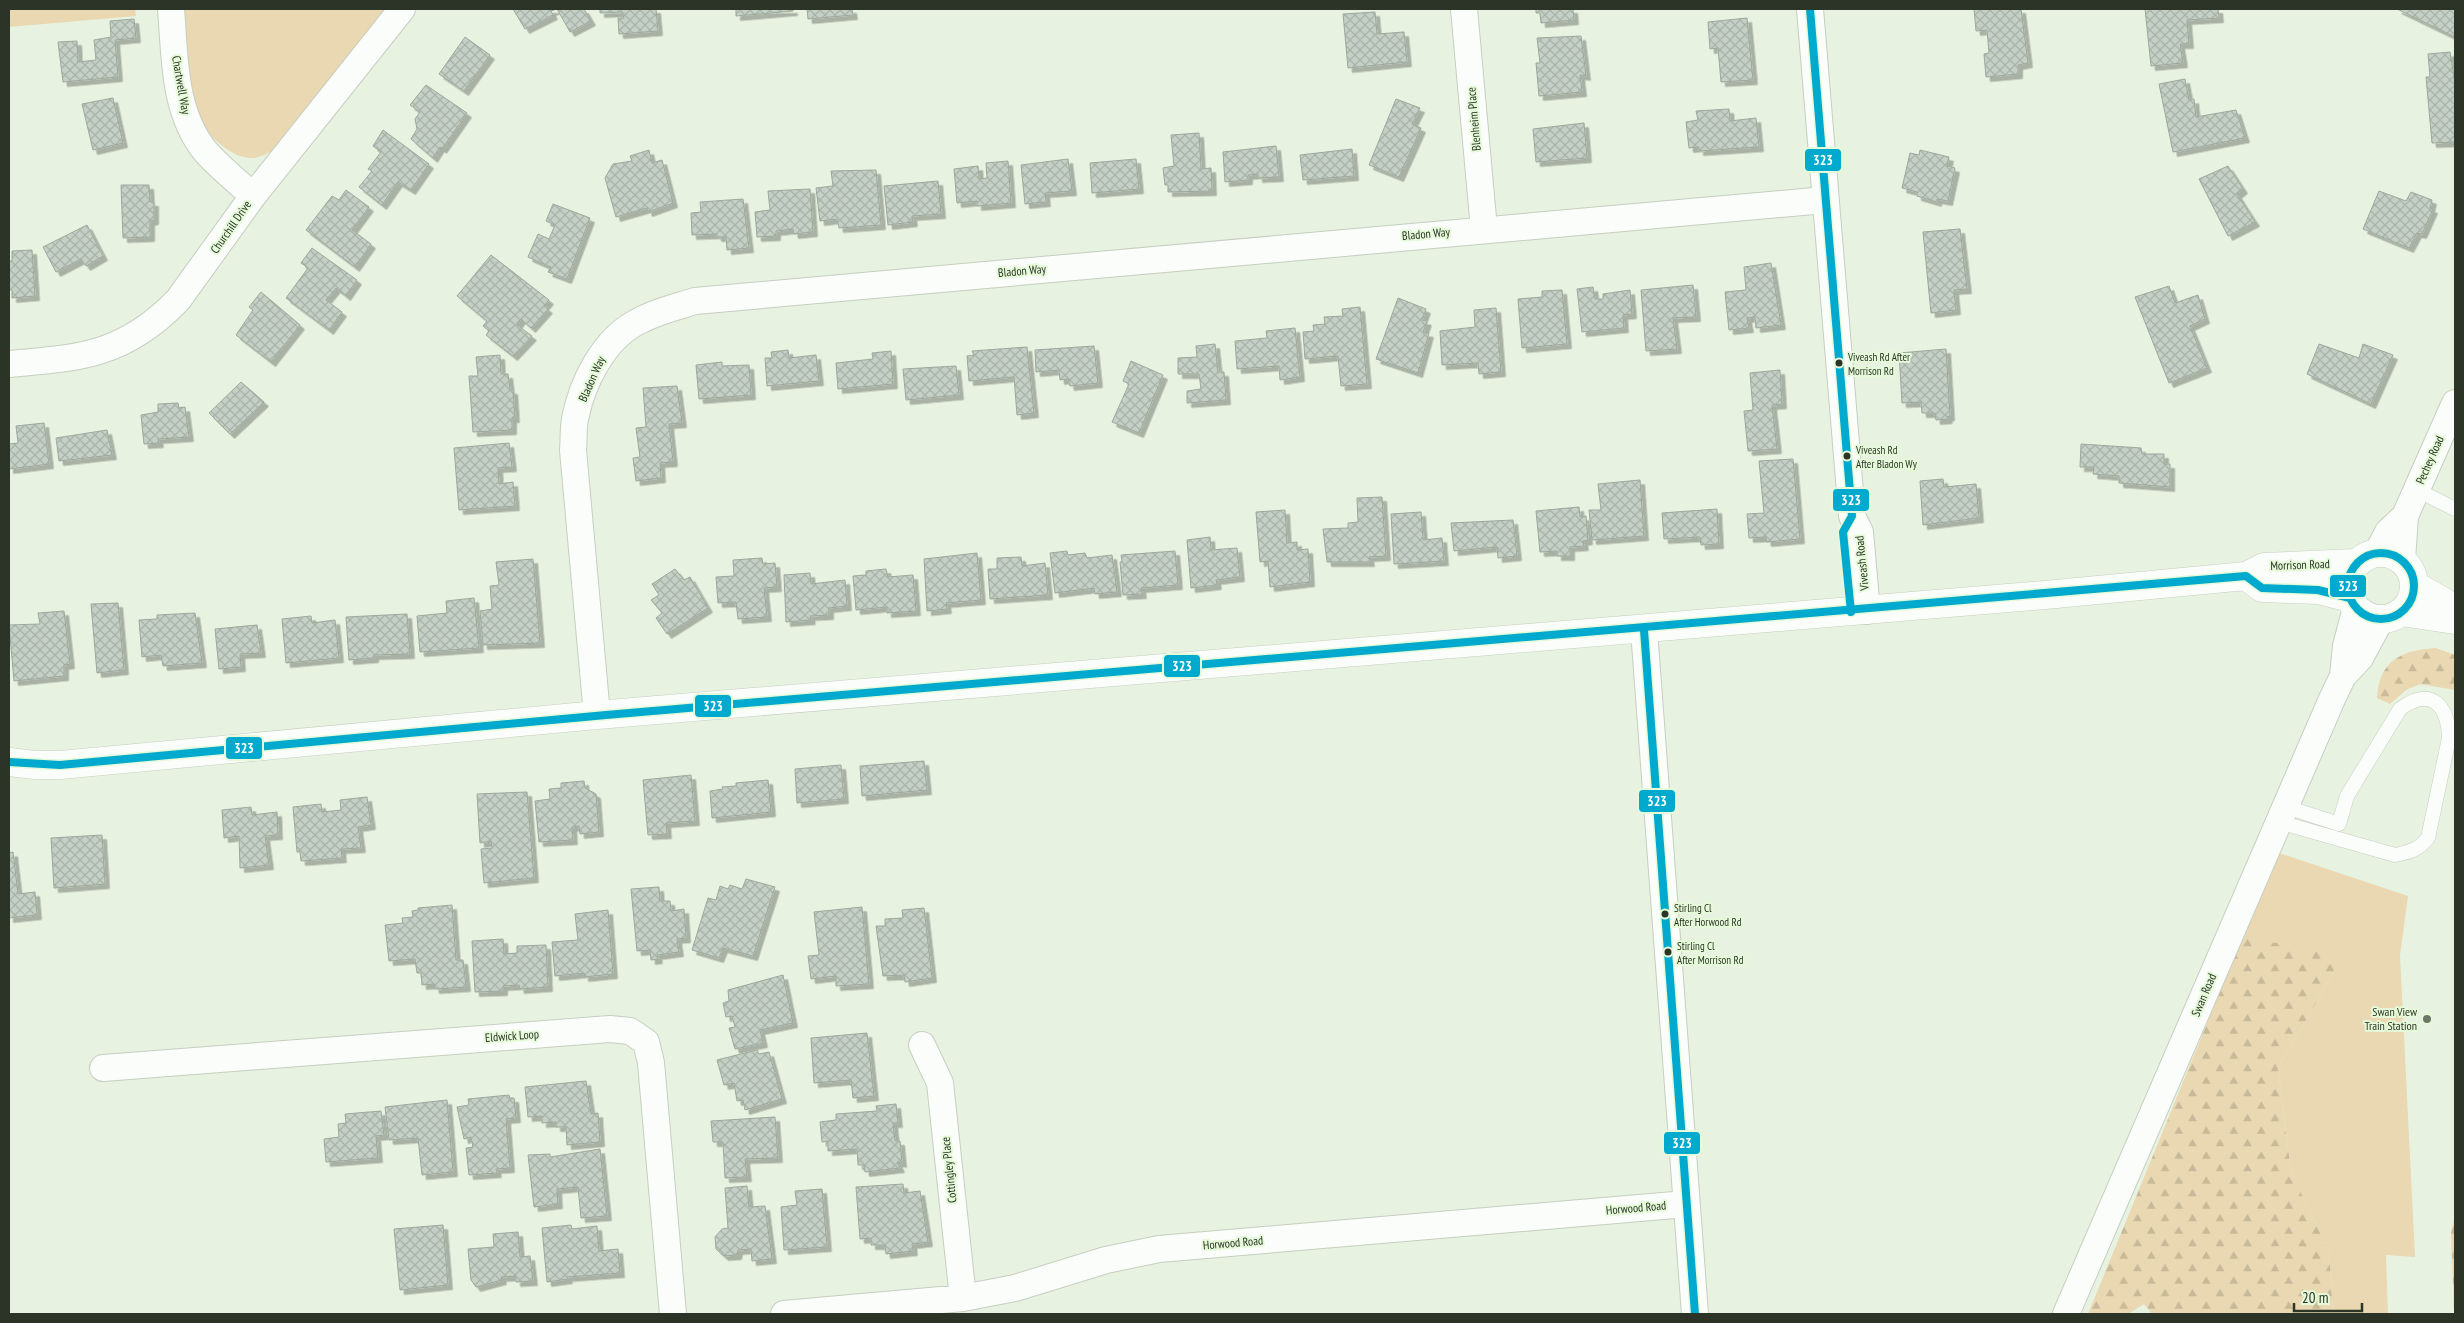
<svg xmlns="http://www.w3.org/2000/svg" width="2464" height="1323" font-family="'PT Sans Narrow',sans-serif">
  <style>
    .green { fill: #e9d8b2 }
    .forest { fill: url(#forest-firs) }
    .building { fill: url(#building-cross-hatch); stroke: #9ca89c; filter: url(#shadow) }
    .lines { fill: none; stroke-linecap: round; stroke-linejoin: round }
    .lane-casing { stroke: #c6cfc1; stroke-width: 15 }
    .street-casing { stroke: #c6cfc1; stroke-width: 28 }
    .primary-casing { stroke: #c6cfc1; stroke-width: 29 }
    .lane { stroke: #fbfdfa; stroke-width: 14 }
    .street { stroke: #fbfdfa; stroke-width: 26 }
    .primary { stroke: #fbfdfa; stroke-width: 28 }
    .bus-1-casing { stroke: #e5fad8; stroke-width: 11 }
    .bus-1 { stroke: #00a9ce; stroke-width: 8 }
    .bus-dot { fill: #2c3427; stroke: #e5fad8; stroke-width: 2 }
    .poi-dot { fill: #6d7668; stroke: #e5fad8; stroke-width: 2 }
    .labels { text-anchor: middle; stroke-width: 4; stroke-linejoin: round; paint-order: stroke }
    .bus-label { font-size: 11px; fill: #2c3427; stroke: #e5fad8; text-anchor: start }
    .street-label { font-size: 12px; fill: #2c3427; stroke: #e5fad8 }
    .poi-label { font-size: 12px; fill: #2c3427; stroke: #e5fad8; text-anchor: end }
    .line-badge { stroke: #e5fad8; stroke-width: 2 }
    .badge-label { font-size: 14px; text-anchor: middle; font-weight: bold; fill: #fff }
  </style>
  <defs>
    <pattern id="forest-firs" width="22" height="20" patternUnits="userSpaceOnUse" patternTransform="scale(1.25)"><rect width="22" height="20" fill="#e9d8b2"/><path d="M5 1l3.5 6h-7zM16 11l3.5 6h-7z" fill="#c8ba99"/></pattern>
    <pattern id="building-cross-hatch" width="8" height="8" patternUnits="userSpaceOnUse" patternTransform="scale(1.25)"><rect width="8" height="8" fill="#c4d0c5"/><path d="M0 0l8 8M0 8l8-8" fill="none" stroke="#a9b3a9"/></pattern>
    <filter id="shadow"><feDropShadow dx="4.5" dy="4.5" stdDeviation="0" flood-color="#0004"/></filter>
  </defs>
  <rect width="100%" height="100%" fill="#e7f2e0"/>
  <!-- green -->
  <path class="green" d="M9 9H135L136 16 9 27Z
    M182 9H388L281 146C272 151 260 159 249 158 226 156 198 126 192 105 186 78 185 37 182 9Z
    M2279 853 2408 896 2400 955 2415 1257 2386 1255 2388 1314H2333L2329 1251 2291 1172 2278 1068 2335 970 2242 938Z"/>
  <!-- forest -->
  <path class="forest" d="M2436 648 2455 655V690L2420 684 2406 690 2390 704 2377 698C2379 661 2401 650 2436 648Z
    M2242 938 2330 951 2335 970 2278 1068 2291 1172 2329 1251 2333 1314H2152L2144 1304 2128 1314H2088Z
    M2455 1214V1314H2454L2451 1233Z"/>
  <!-- building -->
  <path class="building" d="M513 9H557L551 11 553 15 525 29Z
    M557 9H584L591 21 570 32Z
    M600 9H656L658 31 619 34 618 18H624L622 12 600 13Z
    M736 9H793V11L736 16Z
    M807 9H852L853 15 808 19Z
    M1536 9H1573L1574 20 1541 23 1540 13H1536Z
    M1974 9H2021L2028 63 2018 65V74L1986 77 1984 54 1989 53 1987 30 1976 31Z
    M2145 9H2218L2219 18 2187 20 2189 44H2180L2183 63 2151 66Z
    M2397 9H2455V37Z
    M1375 12 1377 34 1404 32 1407 62 1348 68 1343 14Z
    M1747 18 1753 80 1721 82 1718 48 1710 49 1708 22Z
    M134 19 136 38 115 40 118 77 63 82 58 42 77 41 78 62 96 60 94 40 111 37 110 21Z
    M1581 36 1586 76 1580 75 1582 92 1539 96 1536 63H1540L1537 38Z
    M465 37 490 55 464 91 439 74Z
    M2450 52 2455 84V142L2432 143 2426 77H2430L2428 54Z
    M2185 79 2189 100 2194 99 2196 117 2236 110 2245 138 2173 152 2159 84Z
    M426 85 467 113 442 149 440 147 433 158 411 139 417 129 415 119 420 112 410 105Z
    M113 98 123 143 93 150 82 104Z
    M1396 99 1420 108 1412 124 1421 128 1399 177 1369 165Z
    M1729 109 1730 121 1756 118 1759 147 1699 151V147L1689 148 1686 122 1698 120 1696 111Z
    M1584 123 1587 158 1536 162 1533 129Z
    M383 130 429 164 411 190 398 182 382 205 359 187 372 171 368 169 381 152 373 146Z
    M1199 133 1201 169 1211 168 1212 191 1168 192V185H1165L1163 168 1174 166 1171 135Z
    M1276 146 1279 177 1258 178V174L1248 175V180L1225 182 1223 152Z
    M1352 149 1354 176 1303 180 1300 155Z
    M649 150 652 163 662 160 673 203 648 212 647 208 616 217 605 178 613 164 632 161 630 156Z
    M1920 150 1949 157 1947 166 1955 168 1948 201 1937 199V202L1917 196V192L1902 188 1910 153 1919 155Z
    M1068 159 1072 191 1045 193 1046 202 1025 204 1021 165Z
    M1136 159 1139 189 1092 193 1090 163Z
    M1008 161 1011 203 977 206V201L957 203 954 169 978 166 979 179 987 178 986 163Z
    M2228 166 2243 189 2237 194 2255 222 2228 236 2199 179Z
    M876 170 881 225 839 228 837 219 820 221 816 188 833 186 831 171Z
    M938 181 941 214 912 216 913 222 888 225 884 186Z
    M121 185H149L150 202H154V220L150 221V237L123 238Z
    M810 189 813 232 794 234 793 229 776 231V236L757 237 755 212 770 210 768 191Z
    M346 190 369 207 352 230 371 244 355 267 306 230 332 196 339 200Z
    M2379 191 2406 201 2411 192 2432 200 2430 208 2433 209 2422 234 2417 233 2409 248 2363 229Z
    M743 199 749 248 727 250 726 237H717V234L692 235 691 213 701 212 700 202Z
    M553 204 590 218 567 279 548 272 551 267 528 257 538 234 549 239 555 225 546 221Z
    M87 225 103 256 86 266 81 259 56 272 43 247Z
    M1960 229 1967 289 1954 290 1956 310 1931 313 1923 232Z
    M312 248 357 280 346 296 336 288 326 300 342 312 329 330 286 298 308 268 301 263Z
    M32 250 35 296 12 298V290H9V261H12V251Z
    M491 255 549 300 544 306 548 309 531 328 521 319 517 325 532 336 513 356 486 335 489 331 483 326 487 321 457 296Z
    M1771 263 1781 325 1756 328 1755 317 1747 318 1749 328 1729 330 1725 292 1746 290 1744 267Z
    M1693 285 1696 317 1673 318 1677 349 1646 351 1641 290Z
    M2169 286 2175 303 2198 295 2205 319 2190 326 2207 368 2169 383 2135 297Z
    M1593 287 1595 299H1603V294L1630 290 1632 314 1623 315 1624 328 1582 332 1577 289Z
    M1562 290 1567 344 1522 348 1518 299 1542 297V291Z
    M261 292 300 325 271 362 236 335 253 310 249 307Z
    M1398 298 1426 309 1422 320 1427 321 1423 332 1429 333 1418 373 1376 359Z
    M1360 307 1367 384 1341 386 1338 356 1305 359 1303 332 1314 331 1313 325 1325 324 1324 317 1343 316 1342 309Z
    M1496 308 1501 372 1479 374 1478 363 1442 365 1440 331 1475 327 1474 310Z
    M1295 328 1300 377 1280 380 1279 366 1237 369 1235 341 1267 338 1266 331Z
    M1215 344 1218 372H1224L1226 400 1187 403V391L1201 389 1199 374H1178V358L1197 357 1196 346Z
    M2319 344 2359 358 2363 344 2393 355 2371 404 2307 374Z
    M1094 346 1098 383 1070 386 1068 379 1060 380 1059 370 1036 372 1035 350Z
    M1027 347 1034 413 1017 415 1014 377 969 381 967 356 974 355 972 351Z
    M1946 349 1950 416 1947 417 1948 419 1936 420 1935 413H1922L1921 402 1902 403 1899 353Z
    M788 350 789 358 816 355 819 381 767 386 765 358H772L771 352Z
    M891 351 893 384 838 389 836 363 873 359 872 353Z
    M500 355 501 374H508L510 390H513L515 418H512V430L473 432 469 376H478L476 357Z
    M1131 361 1163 375 1139 433 1112 422 1129 384 1123 381Z
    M722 362V366L749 365 751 395 699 399 696 365Z
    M956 366 959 395 906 400 903 369Z
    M1780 370 1782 404 1772 405 1777 449 1748 451 1744 411 1753 410 1750 373Z
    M241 382 264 402 230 434 209 413Z
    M677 386 682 423 669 424 673 462 660 463 661 478 636 481 633 458 640 457 636 428 646 427 643 388Z
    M178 403 179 408 185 407 189 437 158 439 159 443 144 444 141 415 158 412V404Z
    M44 423 49 464 9 469V444L18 443 16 426Z
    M107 430 112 455 59 461 56 438Z
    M509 443 512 467 498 468 499 484 513 482 515 506 459 510 454 448Z
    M2081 444 2141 448 2142 454H2164V464H2170V487L2119 483V476L2093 474 2094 467H2080Z
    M1793 459 1800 539 1767 542 1766 537 1749 538 1747 514 1764 513 1759 461Z
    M1943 479 1944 487 1976 484 1979 518 1923 525 1920 481Z
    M1640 480 1644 536 1592 540 1589 510H1601L1598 484Z
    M1382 497 1386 556 1369 557 1370 562H1327L1323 529 1348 528V523L1358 522 1357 498Z
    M1579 507 1580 517 1586 516 1588 540 1583 541 1584 546 1570 547V556H1557V551L1540 552 1536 511Z
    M1717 509 1719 544 1701 545 1700 537 1664 539 1662 513Z
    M1285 510 1287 543 1297 542V550L1308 549 1310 582 1270 587 1268 561 1260 562 1256 512Z
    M1421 512 1423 540 1442 538 1444 561 1394 564 1391 514Z
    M1513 520 1517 556 1498 558 1497 547 1454 551 1451 523Z
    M1210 537 1211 550 1237 548 1240 577 1216 580 1217 585 1191 588 1187 540Z
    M1067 551 1068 555 1085 553 1087 558 1112 555 1117 592 1095 594 1094 588 1055 593 1050 553Z
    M1175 551 1178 585 1141 588 1142 594 1123 595 1120 562H1122L1121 555Z
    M977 553 981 600 946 603 947 609 927 611 924 559Z
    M1021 557 1022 566 1045 563 1048 595 990 599 988 569H997V558Z
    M762 558 763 564 775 563 777 587 764 588 767 617 738 619 736 602 718 603 716 577 734 576 733 560Z
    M533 559 540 643 483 645 480 611 492 609 490 586 499 585 496 562Z
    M675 569 684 580 690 577 708 608 667 634 656 618 662 613 651 600 659 595 652 584Z
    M886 569 888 577 913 575 916 611 887 613V607L856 610 853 576 866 575V571Z
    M810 573 811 584 845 580 847 606 829 608V615L810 616 811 620 786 622 784 575Z
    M474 598 479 648 420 652 417 616 447 613 446 601Z
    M118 603 124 670 97 673 91 604Z
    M64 611 70 664 64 665V676L14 681 9 625 40 624 38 613Z
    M195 613 202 663 163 666 161 655 142 657 139 620 157 619V615Z
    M407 614 410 654 374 655V658L349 660 346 617Z
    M311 616 312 623 335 620 339 658 286 663 282 619Z
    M257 625 261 653 240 654 241 667 219 669 215 629Z
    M924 761 927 790 862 796 860 766Z
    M841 765 844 799 797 803 795 769Z
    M691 775 695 821 666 823 667 834 648 835 643 780Z
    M768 780 771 812 712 818 710 791 723 789 722 787 736 786V783Z
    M584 781 585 788 596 794 599 832 580 834 579 826 572 827 573 840 539 842 535 801 550 799 549 789 561 788V783Z
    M527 792 534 878 484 883 481 849 492 848 491 841 480 843 477 794Z
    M367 797 371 825 358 827 361 848 341 849 342 858 301 861 300 852H297L293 807 321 804 322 812 341 810 340 800Z
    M251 807 252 815 277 812 278 835 265 836 269 865 240 868 239 836 224 838 222 810Z
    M102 835 105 884 54 888 51 838Z
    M13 852 18 894 35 892 37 915 9 918V853Z
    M746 879 775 887 753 956 723 948 719 958 692 950 708 898 716 900 720 886 728 889 730 885 742 889Z
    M659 887 660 901H670L671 911 684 909 686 938 677 939 679 952 657 955 658 959 651 960 650 950 637 951 631 889Z
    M452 905 456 960H463L466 987 435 989 434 984 422 985 421 973H417L415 959 389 961 385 925 403 923 402 918 413 917 412 911 418 910V908Z
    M862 907 869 984 836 986V976L811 979 808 956 819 955 814 912Z
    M924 908 932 978 905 982 904 975 883 976 876 926H885V919L903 918 902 910Z
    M608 910 613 974 584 977V973L555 976 552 942 578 940 575 914Z
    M503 939 504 954 517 953V946L546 945 548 987 520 989 519 985 503 986V991L475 992 472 941Z
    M783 975 793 1023 760 1030 763 1043 735 1049 729 1028 735 1027 732 1016 726 1017 723 1003 729 1001 728 990Z
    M867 1033 874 1096 853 1098 851 1080 814 1083 811 1038Z
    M757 1050 759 1054 769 1052 782 1099 745 1110 743 1100 737 1101 734 1083 724 1085 717 1060Z
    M586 1081 591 1114 598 1113 600 1142 567 1145 566 1127H556V1122L542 1123V1116L528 1117 525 1087Z
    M509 1095 510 1098H514L516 1118 506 1119 510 1168 496 1169 497 1173 469 1175 466 1148 473 1147 471 1137 464 1139 457 1107 469 1105 468 1099Z
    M447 1100 453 1172 422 1175 418 1138 389 1140 385 1107Z
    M896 1104 898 1123H893L895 1141H900L902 1163 897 1162 900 1168 865 1172 864 1165H858L857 1149 828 1151V1141L822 1142 820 1122 836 1120V1114L877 1111 876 1106Z
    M381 1111 384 1135 376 1136 378 1158 326 1162 324 1139 339 1137 338 1124 346 1123 345 1114Z
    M775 1117 778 1158 745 1159 747 1177 725 1178 723 1142H713L711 1121Z
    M600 1149 607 1216 581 1218 578 1187 557 1189 558 1204 534 1207 528 1155 550 1154V1157Z
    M903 1184 904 1193 920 1191 928 1242 912 1244 913 1251 886 1254 885 1245H871V1238L860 1239 856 1187Z
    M747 1186 749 1207 765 1206 772 1259 752 1261 751 1249 738 1250 737 1255 724 1256 716 1249 715 1237 722 1229 728 1228 725 1188Z
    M822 1189 827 1247 784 1250 781 1207 797 1205 795 1191Z
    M443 1225 448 1285 400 1290 394 1229Z
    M571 1225 572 1229 597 1226 599 1251 618 1249 620 1273 567 1277 568 1279 547 1282 542 1228Z
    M518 1232 520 1257 530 1256 533 1281 516 1282V1276L501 1277 502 1280 476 1287 471 1280 468 1249 494 1247 493 1234Z"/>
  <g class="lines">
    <!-- lane casing -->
    <g class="lane-casing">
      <path id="lane" d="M2417 490 2455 509
        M2279 822 2395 855C2410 852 2418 850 2428 838L2449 738C2448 705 2431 686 2400 709L2347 796 2339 824 2286 807"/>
    </g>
    <!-- street casing -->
    <g class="street-casing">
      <path id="street" d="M171 9C175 57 173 111 205 151 219 167 237 181 253 196
        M1464 9 1484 229
        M1810 9 1852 516 1860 532 1867 611
        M9 364C81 358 125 355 178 300L253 196 402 9
        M2377 553 2388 532 2405 516
        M2402 560 2405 516 2455 403
        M1644 630 1695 1314
        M2343 676 2346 646 2356 608
        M597 715 573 450C574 440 573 429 575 419 582 383 603 340 637 322 655 312 676 307 695 301L1825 200
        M922 1045 940 1083 963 1298
        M103 1068 610 1029 630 1031 646 1042 651 1063 673 1314
        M784 1314 963 1298 1015 1288 1106 1260 1159 1249 1686 1204
        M2066 1314 2332 699 2343 676 2360 658 2381 619"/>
    </g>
    <!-- primary casing -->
    <g class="primary-casing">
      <path id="primary" d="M2348 586a33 33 0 1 1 66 0a33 33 0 1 1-66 0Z
        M2246 576 2262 588 2318 590 2350 598
        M2414 585 2444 602 2455 616
        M2401 612 2455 620
        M9 762 35 765H60L597 715 2045 595 2246 576 2264 567 2356 563"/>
    </g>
    <!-- lane -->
    <use href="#lane" class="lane"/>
    <!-- street -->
    <use href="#street" class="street"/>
    <!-- primary -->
    <use href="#primary" class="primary"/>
    <!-- bus-1 casing -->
    <g class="bus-1-casing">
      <path id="bus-1" d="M1810 9 1852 516 1843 532 1851 612
        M2348 586a33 33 0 1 1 66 0a33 33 0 1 1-66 0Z
        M1644 630 1695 1314
        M9 762 60 765 606 715 2246 576 2262 588 2318 590 2350 598"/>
    </g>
    <!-- bus-1 -->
    <use href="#bus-1" class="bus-1"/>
  </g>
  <!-- markers -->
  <g class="bus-dot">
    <circle cx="1839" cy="363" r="4.5"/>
    <circle cx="1847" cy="456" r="4.5"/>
    <circle cx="1665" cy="914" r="4.5"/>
    <circle cx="1668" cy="952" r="4.5"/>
  </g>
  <circle class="poi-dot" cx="2427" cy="1019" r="5"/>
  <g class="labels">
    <!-- bus labels -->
    <g class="bus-label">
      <text x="1848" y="361">Viveash Rd After<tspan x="1848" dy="14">Morrison Rd</tspan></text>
      <text x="1856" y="454">Viveash Rd<tspan x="1856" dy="14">After Bladon Wy</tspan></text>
      <text x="1674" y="912">Stirling Cl<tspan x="1674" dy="14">After Horwood Rd</tspan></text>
      <text x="1677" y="950">Stirling Cl<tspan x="1677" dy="14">After Morrison Rd</tspan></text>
    </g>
    <!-- street labels -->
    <g class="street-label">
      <text transform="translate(181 85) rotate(80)" y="4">Chartwell Way</text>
      <text transform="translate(1474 119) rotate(-95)" y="4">Blenheim Place</text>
      <text transform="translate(231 227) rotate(-55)" y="4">Churchill Drive</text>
      <text transform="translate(1426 234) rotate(-5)" y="4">Bladon Way</text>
      <text transform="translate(1022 271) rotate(-5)" y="4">Bladon Way</text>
      <text transform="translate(592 379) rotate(-66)" y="4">Bladon Way</text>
      <text transform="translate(2430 460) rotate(-66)" y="4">Pechey Road</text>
      <text transform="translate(1862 563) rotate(-96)" y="4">Viveash Road</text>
      <text transform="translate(2300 565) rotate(-2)" y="4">Morrison Road</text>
      <text transform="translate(2204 995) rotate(-67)" y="4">Swan Road</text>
      <text transform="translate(512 1036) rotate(-4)" y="4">Eldwick Loop</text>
      <text transform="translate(949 1170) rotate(-96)" y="4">Cottingley Place</text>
      <text transform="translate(1636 1208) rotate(-5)" y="4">Horwood Road</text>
      <text transform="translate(1233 1243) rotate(-5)" y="4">Horwood Road</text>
    </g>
    <!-- poi labels -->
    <g class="poi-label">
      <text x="2417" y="1016">Swan View<tspan x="2417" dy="14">Train Station</tspan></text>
    </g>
  </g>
  <g class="line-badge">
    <rect x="1804" y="148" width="38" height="24" rx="5" fill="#00a9ce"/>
    <rect x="1832" y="488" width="38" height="24" rx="5" fill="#00a9ce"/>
    <rect x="2329" y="574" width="38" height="24" rx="5" fill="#00a9ce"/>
    <rect x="1163" y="654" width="38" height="24" rx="5" fill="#00a9ce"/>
    <rect x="694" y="694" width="38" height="24" rx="5" fill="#00a9ce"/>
    <rect x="225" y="736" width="38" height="24" rx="5" fill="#00a9ce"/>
    <rect x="1638" y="789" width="38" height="24" rx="5" fill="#00a9ce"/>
    <rect x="1663" y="1131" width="38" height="24" rx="5" fill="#00a9ce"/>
  </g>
  <g class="badge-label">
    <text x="1823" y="165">323</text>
    <text x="1851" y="505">323</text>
    <text x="2348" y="591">323</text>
    <text x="1182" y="671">323</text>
    <text x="713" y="711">323</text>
    <text x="244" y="753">323</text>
    <text x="1657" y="806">323</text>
    <text x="1682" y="1148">323</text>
  </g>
  <!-- border -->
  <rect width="2464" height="1323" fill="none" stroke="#2c3427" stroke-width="20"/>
  <!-- scale -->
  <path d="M2294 1303v8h68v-8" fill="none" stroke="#2c3427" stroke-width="2.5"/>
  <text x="2302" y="1303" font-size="15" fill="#2c3427" stroke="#e5fad8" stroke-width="4" paint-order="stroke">20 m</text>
</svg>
